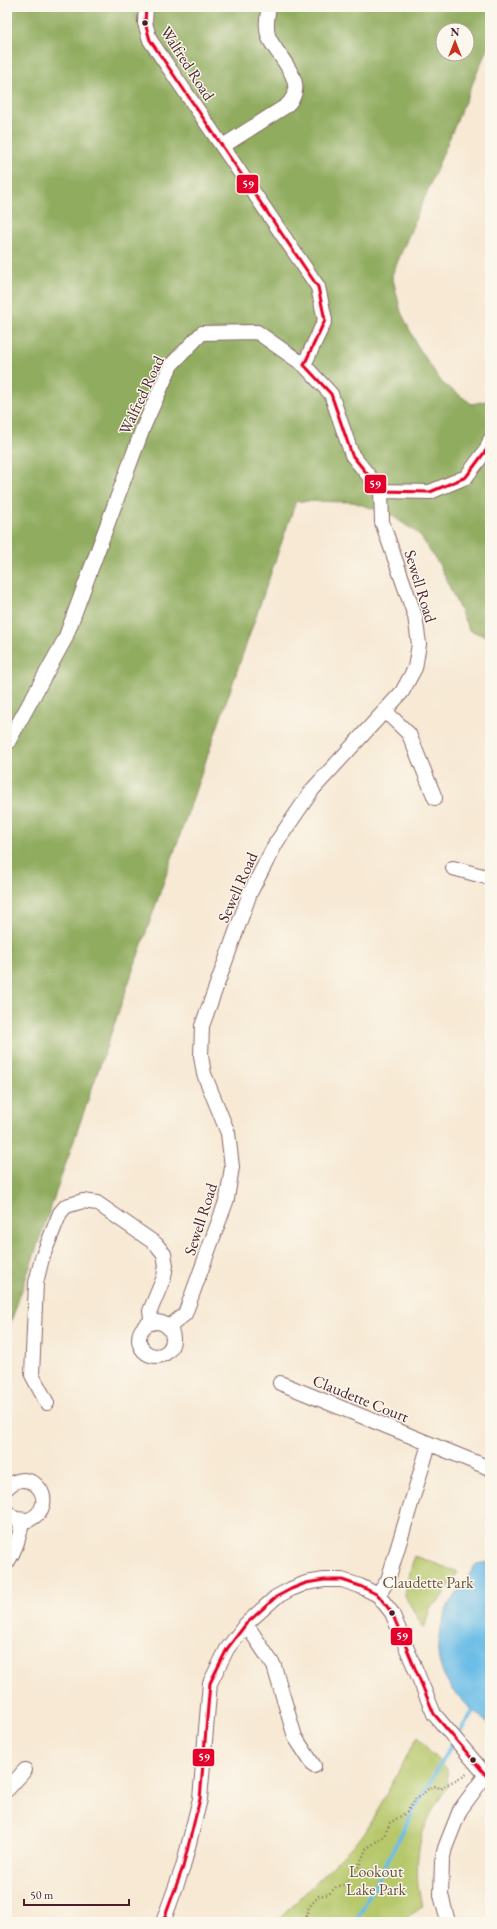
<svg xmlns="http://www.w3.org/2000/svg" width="497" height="1929" font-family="'EB Garamond',serif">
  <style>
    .green { fill: #b6c86b; stroke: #80744b }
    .forest { fill: #90ac5f; stroke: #6d6645; fill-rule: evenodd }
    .water { fill: #6cbde7; stroke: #5b6e89 }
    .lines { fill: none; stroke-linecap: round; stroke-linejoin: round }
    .stream { stroke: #6cbde7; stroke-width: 4 }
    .minor-casing { stroke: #876666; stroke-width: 16 }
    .path { stroke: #876666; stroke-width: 2.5; stroke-dasharray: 1 3; stroke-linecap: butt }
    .minor { stroke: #fff; stroke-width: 14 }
    .bus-1-casing { stroke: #fbf7ec; stroke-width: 6 }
    .bus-1 { stroke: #e4002b; stroke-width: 3 }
    .bus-dot { fill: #4a1f2b; stroke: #fbf7ec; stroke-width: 1.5 }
    .labels { text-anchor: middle; stroke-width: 3; stroke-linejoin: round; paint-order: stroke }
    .street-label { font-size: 16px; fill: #4a1f2b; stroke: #fbf7ec }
    .park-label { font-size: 16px; fill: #6a523e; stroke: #fbf7ec }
    .line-badge { stroke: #fbf7ec; stroke-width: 1.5 }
    .badge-label { font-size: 11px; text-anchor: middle; font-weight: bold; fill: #fff }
  </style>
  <rect width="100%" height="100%" fill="#fbf7ec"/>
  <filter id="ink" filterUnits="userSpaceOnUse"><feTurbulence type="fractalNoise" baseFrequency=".025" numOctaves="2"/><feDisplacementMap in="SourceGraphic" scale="8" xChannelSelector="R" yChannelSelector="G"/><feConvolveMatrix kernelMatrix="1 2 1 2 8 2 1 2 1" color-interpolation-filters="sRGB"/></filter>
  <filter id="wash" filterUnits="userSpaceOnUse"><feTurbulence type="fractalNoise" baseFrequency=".012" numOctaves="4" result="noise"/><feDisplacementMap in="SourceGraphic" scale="16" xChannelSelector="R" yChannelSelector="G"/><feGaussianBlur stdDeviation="0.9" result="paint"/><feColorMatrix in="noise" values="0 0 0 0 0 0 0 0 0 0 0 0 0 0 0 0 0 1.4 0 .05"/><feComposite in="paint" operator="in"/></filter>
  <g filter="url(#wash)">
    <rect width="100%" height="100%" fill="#f7e9d4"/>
    <!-- green -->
    <path class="green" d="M415 1556 458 1572 441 1598 430 1608 424 1629 405 1596V1587Z
      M418 1736 429 1751 447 1769 448 1787C419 1824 411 1861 422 1907L401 1922H276L365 1833Z"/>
    <!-- forest -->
    <path class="forest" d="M7 7H490V42L392 275 401 312 417 345 442 383 472 404 490 400V638L469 630 440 566 419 534 389 514 353 502 296 501 7 1333ZM443 30H467V54H443Z"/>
    <!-- water -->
    <path class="water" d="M490 1562V1725C458 1699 428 1672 441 1628 443 1620 446 1610 450 1602 453 1598 457 1594 460 1590 466 1582 470 1572 476 1564Z"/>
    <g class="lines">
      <!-- stream -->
      <path class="stream" d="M457 1736 473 1711
        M354 1922 359 1916 409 1819 453 1742"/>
    </g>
  </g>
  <g filter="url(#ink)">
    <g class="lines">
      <!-- minor casing -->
      <g class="minor-casing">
        <path id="minor" d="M146 7 145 23 150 40 318 287 325 320 304 365
          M223 146 286 106C311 84 279 59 269 38 265 28 267 17 269 7
          M385 711 409 734 435 798
          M7 744 65 639 143 428 171 365 202 333 257 332 304 365 331 394 352 455 381 491 430 492 466 477 487 449 490 440
          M453 868 490 878
          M139 1339a17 17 0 1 1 34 0a17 17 0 1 1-34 0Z
          M169 1327 185 1314 227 1199 232 1167 228 1133 204 1074 201 1056 202 1026 250 893 276 843 313 789 402 692 415 668 419 644 415 616 382 522 381 491
          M280 1383 487 1467 490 1469
          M47 1403 32 1375 36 1283 42 1258 60 1213 66 1206 83 1201 97 1203 156 1244 164 1254 166 1265 164 1277 150 1311 152 1323
          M7 1488C31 1463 62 1504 29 1520L15 1519 7 1512
          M7 1563C16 1549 20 1537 22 1521
          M378 1595 388 1580 429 1444
          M246 1624 274 1666 295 1737 314 1766
          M7 1790 25 1770
          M163 1922 183 1867 200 1799 210 1683 227 1649 246 1624 276 1597 291 1589 306 1583 324 1580H342L360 1586 378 1595 392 1613 434 1714 490 1780
          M448 1922 441 1895 442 1861 445 1848 460 1810 485 1776"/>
      </g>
      <!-- path -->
      <path class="path" d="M300 1922 306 1916 309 1907 319 1896 329 1894 337 1886 344 1885 358 1868 366 1849 384 1836 390 1823 407 1812 416 1798 420 1797 429 1788 436 1786 441 1789C448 1782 459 1780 468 1773"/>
      <!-- minor -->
      <use href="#minor" class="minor"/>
      <!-- bus-1 casing -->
      <g class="bus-1-casing">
        <path id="bus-1" d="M146 7 145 23 150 40 318 287 325 320 304 365
          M304 365 331 394 352 455 381 491 430 492 466 477 487 449 490 440
          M163 1922 183 1867 200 1799 210 1683 227 1649 246 1624 276 1597 291 1589 306 1583 324 1580H342L360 1586 378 1595 392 1613 434 1714 490 1780"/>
      </g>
      <!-- bus-1 -->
      <use href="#bus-1" class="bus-1"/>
    </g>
  </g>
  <!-- markers -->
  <g class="bus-dot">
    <circle cx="145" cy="23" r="3.5"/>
    <circle cx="392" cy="1613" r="3.5"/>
    <circle cx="473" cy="1760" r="3.5"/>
  </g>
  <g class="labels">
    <!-- street labels -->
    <g class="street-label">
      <text transform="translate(188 63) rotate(57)" y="6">Walfred Road</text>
      <text transform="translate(141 395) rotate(-65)" y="6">Walfred Road</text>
      <text transform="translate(421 586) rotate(73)" y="6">Sewell Road</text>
      <text transform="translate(237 887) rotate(-66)" y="6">Sewell Road</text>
      <text transform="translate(200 1219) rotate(-72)" y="6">Sewell Road</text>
      <text transform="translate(361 1398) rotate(22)" y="6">Claudette Court</text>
    </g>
    <!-- park labels -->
    <g class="park-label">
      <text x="428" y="1588">Claudette Park</text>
      <text x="376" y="1877">Lookout<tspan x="376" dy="18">Lake Park</tspan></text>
    </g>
  </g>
  <g class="line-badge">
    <rect x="236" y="174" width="23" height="20" rx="4" fill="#e4002b"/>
    <rect x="364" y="474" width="23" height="20" rx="4" fill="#e4002b"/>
    <rect x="390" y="1627" width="23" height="19" rx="4" fill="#e4002b"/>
    <rect x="192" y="1748" width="23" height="19" rx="4" fill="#e4002b"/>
  </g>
  <g class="badge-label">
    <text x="248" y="188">59</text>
    <text x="375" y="488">59</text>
    <text x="402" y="1640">59</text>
    <text x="204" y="1761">59</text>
  </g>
  <!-- margin -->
  <rect width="497" height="1929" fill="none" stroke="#fbf7ec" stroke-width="24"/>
  <!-- north arrow -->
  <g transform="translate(455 42)"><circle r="19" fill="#fbf7ec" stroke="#b4a19f"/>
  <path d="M0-3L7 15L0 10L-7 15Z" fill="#c8321e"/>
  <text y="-6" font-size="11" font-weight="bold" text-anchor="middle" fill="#4a1f2b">N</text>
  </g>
  <!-- scale -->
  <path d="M24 1899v6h105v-6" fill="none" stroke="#4a1f2b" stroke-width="2"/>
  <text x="30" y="1899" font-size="12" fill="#4a1f2b" stroke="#fbf7ec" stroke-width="3" paint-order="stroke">50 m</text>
</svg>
